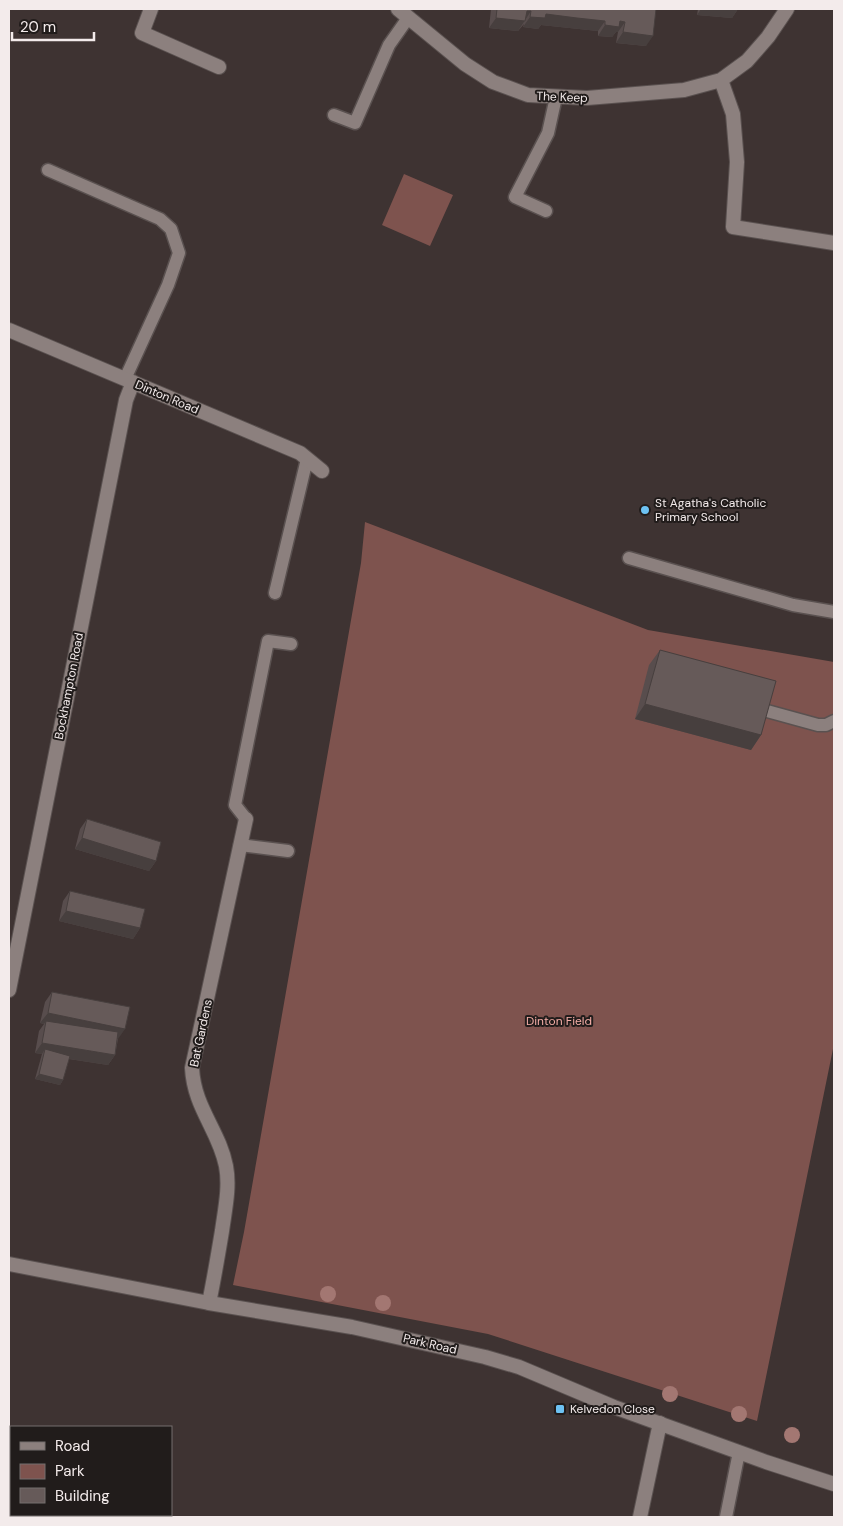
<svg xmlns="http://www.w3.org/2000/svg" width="843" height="1526" font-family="'DM Sans',sans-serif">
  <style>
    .green { fill: #7e534e }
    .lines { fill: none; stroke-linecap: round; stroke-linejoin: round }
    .service-casing { stroke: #5a5150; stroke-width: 15 }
    .minor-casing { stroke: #5a5150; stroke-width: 16 }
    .tertiary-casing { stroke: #5a5150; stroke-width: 16 }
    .service { stroke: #8c807e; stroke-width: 12 }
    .minor { stroke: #8c807e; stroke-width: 14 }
    .tertiary { stroke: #8c807e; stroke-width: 14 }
    .tree { fill: #a37772 }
    .wall { fill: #584d4d }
    .shaded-wall { fill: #473f3e }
    .building { fill: #665a59; stroke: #473f3e }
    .poi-dot { fill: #6dc2f3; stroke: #211c1b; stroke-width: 2 }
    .labels { text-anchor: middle; stroke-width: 4; stroke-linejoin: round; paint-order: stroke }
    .street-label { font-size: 12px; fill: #f3ebeb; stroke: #211c1b }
    .poi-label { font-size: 12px; fill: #f3ebeb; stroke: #211c1b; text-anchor: start }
    .park-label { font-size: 12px; fill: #f5aea7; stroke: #211c1b }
  </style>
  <rect width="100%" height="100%" fill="#3e3332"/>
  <!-- green -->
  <path class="green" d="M404 174 453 195 430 246 382 225Z
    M365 522 648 630 834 662V1044L757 1421 488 1334 233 1285 244 1232 361 563Z"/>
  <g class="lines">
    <!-- service casing -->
    <g class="service-casing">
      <path id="service" d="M334 115 355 123 389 45 408 18
        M48 170 160 219 171 229 179 253 168 285 125 379
        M546 211 515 197 548 133 556 97
        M629 558 793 605 834 612
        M275 593 307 459
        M767 711 818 725H826L834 721
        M246 819 235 805 268 641 291 644
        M240 845 288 851
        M726 1517 739 1452"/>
    </g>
    <!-- minor casing -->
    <g class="minor-casing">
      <path id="minor" d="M151 9 142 33 219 67
        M398 9 465 64 493 82 528 95 587 98 684 90 721 80 747 61 768 37 787 9
        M721 80 733 114 737 162 733 227 834 243
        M9 330 300 453 322 471
        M9 990 126 400 133 382
        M209 1303C214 1279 218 1255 222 1231 225 1209 230 1187 226 1166 219 1130 194 1108 192 1068L246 819
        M640 1517 660 1423"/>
    </g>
    <!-- tertiary casing -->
    <g class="tertiary-casing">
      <path id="tertiary" d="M9 1264 209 1303 352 1327 485 1357 519 1367 614 1407 766 1462 834 1484"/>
    </g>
    <!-- service -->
    <use href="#service" class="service"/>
    <!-- minor -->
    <use href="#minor" class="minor"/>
    <!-- tertiary -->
    <use href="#tertiary" class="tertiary"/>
  </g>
  <!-- trees -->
  <g class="tree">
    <circle cx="328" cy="1294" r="8"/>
    <circle cx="383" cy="1303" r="8"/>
    <circle cx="670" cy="1394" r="8"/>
    <circle cx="739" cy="1414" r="8"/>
    <circle cx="792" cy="1435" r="8"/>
  </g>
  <!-- wall -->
  <path class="wall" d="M491 9H656L646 46 616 43 618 32H616L612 37 598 36V31L541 25 538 29 523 27 524 24 518 31 489 28Z
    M698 9H738L732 18 697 15Z
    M660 650 761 735 751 750 635 719 649 665Z
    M87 819 156 861 149 871 75 849 80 829Z
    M70 891 140 928 133 939 59 921 63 901Z
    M52 992 118 1039 115 1055 108 1065 69 1059 63 1080 60 1085 35 1079 42 1054 35 1053 39 1031 44 1024 40 1023 45 1002Z"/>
  <!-- shaded-wall -->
  <path class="shaded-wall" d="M701 9H738L732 18 697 15Z
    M527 11H531L518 31 489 28 496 18Z
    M546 14 605 21 598 31 541 25 538 29 523 27 530 17Z
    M620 21 625 22 618 32H616L612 37 598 36 605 25Z
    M623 32 653 36 646 46 616 43Z
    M645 704 761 735 751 750 635 719Z
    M82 838 156 861 149 871 75 849Z
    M66 911 140 928 133 939 59 921Z
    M48 1013 125 1029 118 1039 45 1024 46 1021 44 1024 40 1023Z
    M42 1043 115 1055 108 1065 44 1055 45 1049 42 1054 35 1053Z
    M39 1074 63 1080 60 1085 35 1079Z"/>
  <!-- building -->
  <path class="building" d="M497 9H656L653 36 623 32 625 22 620 21 619 27 605 25V21L577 18 546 14 545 18 530 17 531 11H527L525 21 496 18Z
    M660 650 776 681 761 735 645 704Z
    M87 819 161 842 156 861 82 838Z
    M70 891 145 909 140 928 66 911Z
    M52 992 130 1007 125 1029 48 1013Z
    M46 1021 118 1032 115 1055 42 1043Z
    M45 1049 70 1056 63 1080 39 1074Z"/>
  <!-- markers -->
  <g class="poi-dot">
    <circle cx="645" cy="510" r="5"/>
    <rect x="555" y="1404" width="10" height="10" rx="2.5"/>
  </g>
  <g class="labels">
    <!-- street labels -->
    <g class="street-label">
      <text transform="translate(562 97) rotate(2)" y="4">The Keep</text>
      <text transform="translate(167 397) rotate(23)" y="4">Dinton Road</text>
      <text transform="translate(69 686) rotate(-79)" y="4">Bockhampton Road</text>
      <text transform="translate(201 1033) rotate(-78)" y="4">Bat Gardens</text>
      <text transform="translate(430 1344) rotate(13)" y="4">Park Road</text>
    </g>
    <!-- poi labels -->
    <g class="poi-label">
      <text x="655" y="507">St Agatha's Catholic<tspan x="655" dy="14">Primary School</tspan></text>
      <text x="570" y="1413">Kelvedon Close</text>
    </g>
    <!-- park labels -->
    <g class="park-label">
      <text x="559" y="1025">Dinton Field</text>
    </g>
  </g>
  <!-- border -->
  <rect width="843" height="1526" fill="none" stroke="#f3ebeb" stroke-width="20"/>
  <!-- legend -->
  <rect x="10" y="1426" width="162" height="90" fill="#211c1b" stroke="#756f6e"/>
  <rect x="20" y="1442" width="25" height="8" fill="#8c807e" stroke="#756f6e"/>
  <text x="55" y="1451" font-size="15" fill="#f3ebeb">Road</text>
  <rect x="20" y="1464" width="25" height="15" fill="#7e534e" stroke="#756f6e"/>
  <text x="55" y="1476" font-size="15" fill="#f3ebeb">Park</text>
  <rect x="20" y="1488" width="25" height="15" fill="#665a59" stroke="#756f6e"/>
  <text x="55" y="1501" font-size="15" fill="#f3ebeb">Building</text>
  <!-- scale -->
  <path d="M12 32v8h82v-8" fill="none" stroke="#f3ebeb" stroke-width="2.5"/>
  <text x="20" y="32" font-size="15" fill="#f3ebeb" stroke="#211c1b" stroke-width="4" paint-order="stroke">20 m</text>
</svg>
